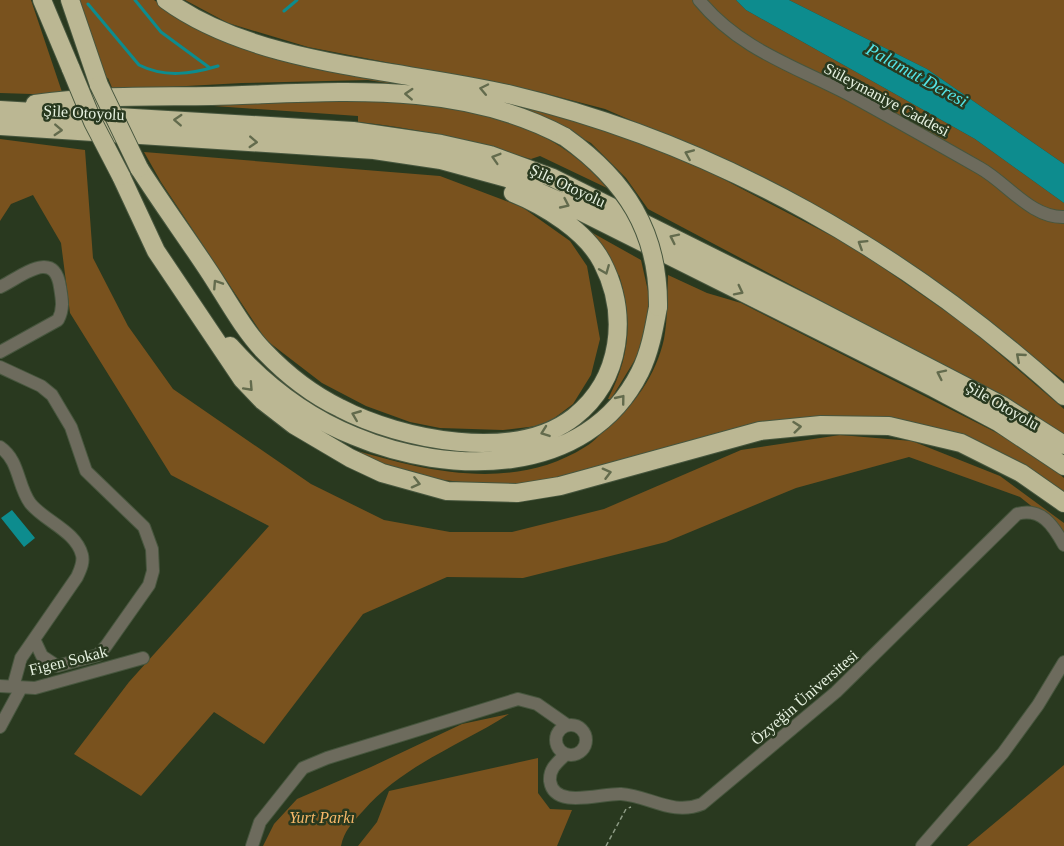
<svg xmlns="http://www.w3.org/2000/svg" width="1064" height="846" font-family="Georgia,serif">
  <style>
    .green { fill: #79521e }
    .water { fill: #0d8c8e }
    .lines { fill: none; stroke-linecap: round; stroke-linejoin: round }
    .stream { stroke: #0d8c8e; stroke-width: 3 }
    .minor-casing { stroke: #47563e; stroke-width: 14 }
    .highway-casing { stroke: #47563e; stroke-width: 20 }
    .path { stroke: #8b9983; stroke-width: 1.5; stroke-dasharray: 4.5 3; stroke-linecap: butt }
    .minor { stroke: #6d6b5d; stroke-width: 12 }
    .highway { stroke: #bbb793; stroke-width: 18 }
    .highway-bridge-casing { stroke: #47563e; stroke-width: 20; stroke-linecap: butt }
    .highway-bridge { stroke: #bbb793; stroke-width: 18 }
    .oneway { stroke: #636b4d }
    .labels { text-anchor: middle; stroke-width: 5; stroke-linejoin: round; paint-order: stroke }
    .street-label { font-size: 16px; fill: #e6f1e0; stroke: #29391f }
    .park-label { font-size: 16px; font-style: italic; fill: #f7b869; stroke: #29391f }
    .water-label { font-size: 18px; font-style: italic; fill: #54e4e6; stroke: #29391f }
  </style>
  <rect width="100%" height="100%" fill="#29391f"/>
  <!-- green -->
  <path class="green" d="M0 0H31L63 95 0 93Z
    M79 0H154L178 18 256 53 515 103 611 130 702 168 853 247 967 326 1064 409V435L946 367 648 209 626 178 591 143 515 103 368 80 242 83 113 90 108 78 105 79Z
    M185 0H736L746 10 975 139 1064 203V381L945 288 854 228 727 162 651 129 605 109 540 92 308 47 228 23Z
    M789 0H1064V164L927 69Z
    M303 100C410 100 534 99 607 188L540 156 531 159C473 142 418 128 358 122V116L200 105Z
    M0 139 85 150 93 258 128 326 173 389 311 484 384 520 450 532H512L604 509 741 450 840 435 912 441 1000 476 1064 523V532L1020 497 909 457 796 488 666 542 523 578 447 577 363 614 264 744 214 712 141 796 74 754 129 682 269 526 171 475 70 313 61 243 33 195 11 204 0 221Z
    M144 152 440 176 522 207 570 241 587 266 600 339 591 375 573 404 545 425 503 430 440 428 410 422 366 406 322 383 266 340 161 182Z
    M582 227 641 260 650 300 649 317 639 353 611 399H608C630 356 633 320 619 275L615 276Z
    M668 275 707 293 741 303 1001 435 1042 460 1064 478V496L1035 475 872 417 818 416 774 421 728 430 568 476 507 487 434 479 401 472 348 448C424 471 512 493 585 447 597 440 598 435 606 429 634 406 656 375 664 339 668 318 667 296 668 275Z
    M509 714C459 746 403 765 363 811 352 823 344 831 341 846H263L274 824 297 799 371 767 462 724Z
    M538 758V793L550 809 572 810 557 846H358L377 822 389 791Z
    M1064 765V846H967Z"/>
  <!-- water -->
  <path class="water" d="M736 0H789L927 69 1064 164V203L975 139 746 10Z
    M12 510 35 538 24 547 1 518Z"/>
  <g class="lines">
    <!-- stream -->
    <path class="stream" d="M135 0 161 32 210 68
      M88 4 139 65C165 78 191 74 218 66
      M284 11 297 0"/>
    <!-- minor casing -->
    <g class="minor-casing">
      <path id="minor" d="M699 0C739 49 794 66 848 94 892 118 936 143 980 168 1007 183 1031 218 1064 217
        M0 287C20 278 54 247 60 287 62 299 64 309 58 320L0 352
        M0 367 41 386 52 395 71 427 86 471 144 527 152 549 153 571 149 585 106 646 98 655 57 666 42 656 34 639
        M0 447C20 461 17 485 30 503 44 521 76 531 82 555 84 563 80 570 77 577L21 658 13 687
        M0 686 35 688 143 658
        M556 740a15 15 0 1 1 30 0a15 15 0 1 1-30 0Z
        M0 727 21 688
        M566 754C558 762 549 768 550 781 554 810 601 793 621 794 650 796 672 816 702 804L836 692 1017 514C1041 507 1053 525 1064 545
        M252 846 260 822 303 768 327 758 518 699 537 704 567 725
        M922 846 1003 753 1038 705 1064 662"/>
    </g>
    <!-- highway casing -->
    <g class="highway-casing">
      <path id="highway" d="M42 0 71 69
        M70 0 99 85
        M166 0C258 67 404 69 512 95 718 144 908 254 1064 396
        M35 104C93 95 153 97 212 96 331 93 456 78 565 137
        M0 110 353 131 441 144 490 155 553 178 810 306 1003 406 1064 445
        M0 126 374 150 441 160 507 178 570 206 934 388 998 422 1064 466
        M139 168C162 204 187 238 210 273 227 299 243 329 264 351 285 373 313 395 340 408 401 440 515 463 574 417 622 379 629 314 602 262 586 231 545 206 513 193
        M121 176 156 251 242 379 263 401 294 425 350 458 382 473 447 491 517 493 560 486 760 431 821 425 889 426 961 443 1021 473 1064 503
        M230 346C264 384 307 417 354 436 449 476 587 478 640 372 650 352 654 329 658 307"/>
    </g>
    <!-- path -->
    <path class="path" d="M606 846 626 809 631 807"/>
    <!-- minor -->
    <use href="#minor" class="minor"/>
    <!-- highway -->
    <use href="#highway" class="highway"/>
    <!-- highway-bridge casing -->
    <g class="highway-bridge-casing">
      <path id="highway-bridge" d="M71 69 93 122 121 176
        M99 85 139 168
        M565 137C625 180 659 231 658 307"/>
    </g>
    <!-- highway-bridge -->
    <use href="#highway-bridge" class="highway-bridge"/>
  </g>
  <!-- one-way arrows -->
  <defs><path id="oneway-chevron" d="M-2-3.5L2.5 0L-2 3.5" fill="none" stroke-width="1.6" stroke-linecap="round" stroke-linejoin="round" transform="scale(1.5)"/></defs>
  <g class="oneway">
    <use href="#oneway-chevron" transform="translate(484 89) rotate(-168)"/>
    <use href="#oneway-chevron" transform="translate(409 94) rotate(-177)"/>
    <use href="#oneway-chevron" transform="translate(178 120) rotate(-177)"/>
    <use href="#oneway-chevron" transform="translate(58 130) rotate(3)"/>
    <use href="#oneway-chevron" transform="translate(253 142) rotate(3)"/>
    <use href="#oneway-chevron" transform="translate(689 154) rotate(-157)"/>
    <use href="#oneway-chevron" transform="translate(496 158) rotate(-163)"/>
    <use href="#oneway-chevron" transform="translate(565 204) rotate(25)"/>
    <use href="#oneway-chevron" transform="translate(674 238) rotate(-154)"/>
    <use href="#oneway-chevron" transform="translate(862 244) rotate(-148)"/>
    <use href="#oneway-chevron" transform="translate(605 270) rotate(68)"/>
    <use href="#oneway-chevron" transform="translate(217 284) rotate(-123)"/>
    <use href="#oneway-chevron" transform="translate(739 291) rotate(27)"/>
    <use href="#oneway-chevron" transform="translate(1020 357) rotate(-139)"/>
    <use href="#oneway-chevron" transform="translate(941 374) rotate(-154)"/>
    <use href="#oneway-chevron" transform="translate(249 387) rotate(47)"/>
    <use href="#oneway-chevron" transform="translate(621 399) rotate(-51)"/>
    <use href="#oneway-chevron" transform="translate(356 415) rotate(-158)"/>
    <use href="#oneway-chevron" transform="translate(797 427) rotate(-6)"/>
    <use href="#oneway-chevron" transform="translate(545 432) rotate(160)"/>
    <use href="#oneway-chevron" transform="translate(607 473) rotate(-15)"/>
    <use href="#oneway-chevron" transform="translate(416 483) rotate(14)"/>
  </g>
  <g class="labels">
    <!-- street labels -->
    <g class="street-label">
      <text transform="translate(887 99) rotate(28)" y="6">Süleymaniye Caddesi</text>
      <text transform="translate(84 112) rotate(3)" y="6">Şile Otoyolu</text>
      <text transform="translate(568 185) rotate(25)" y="6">Şile Otoyolu</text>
      <text transform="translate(1003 405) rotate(30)" y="6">Şile Otoyolu</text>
      <text transform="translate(68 660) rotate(-14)" y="6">Figen Sokak</text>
      <text transform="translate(804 697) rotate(-41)" y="6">Özyeğin Üniversitesi</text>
    </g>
    <!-- park labels -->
    <g class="park-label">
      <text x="322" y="823">Yurt Parkı</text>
    </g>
    <!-- water labels -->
    <g class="water-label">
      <text transform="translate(917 75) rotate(29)" y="6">Palamut Deresi</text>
    </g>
  </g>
</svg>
